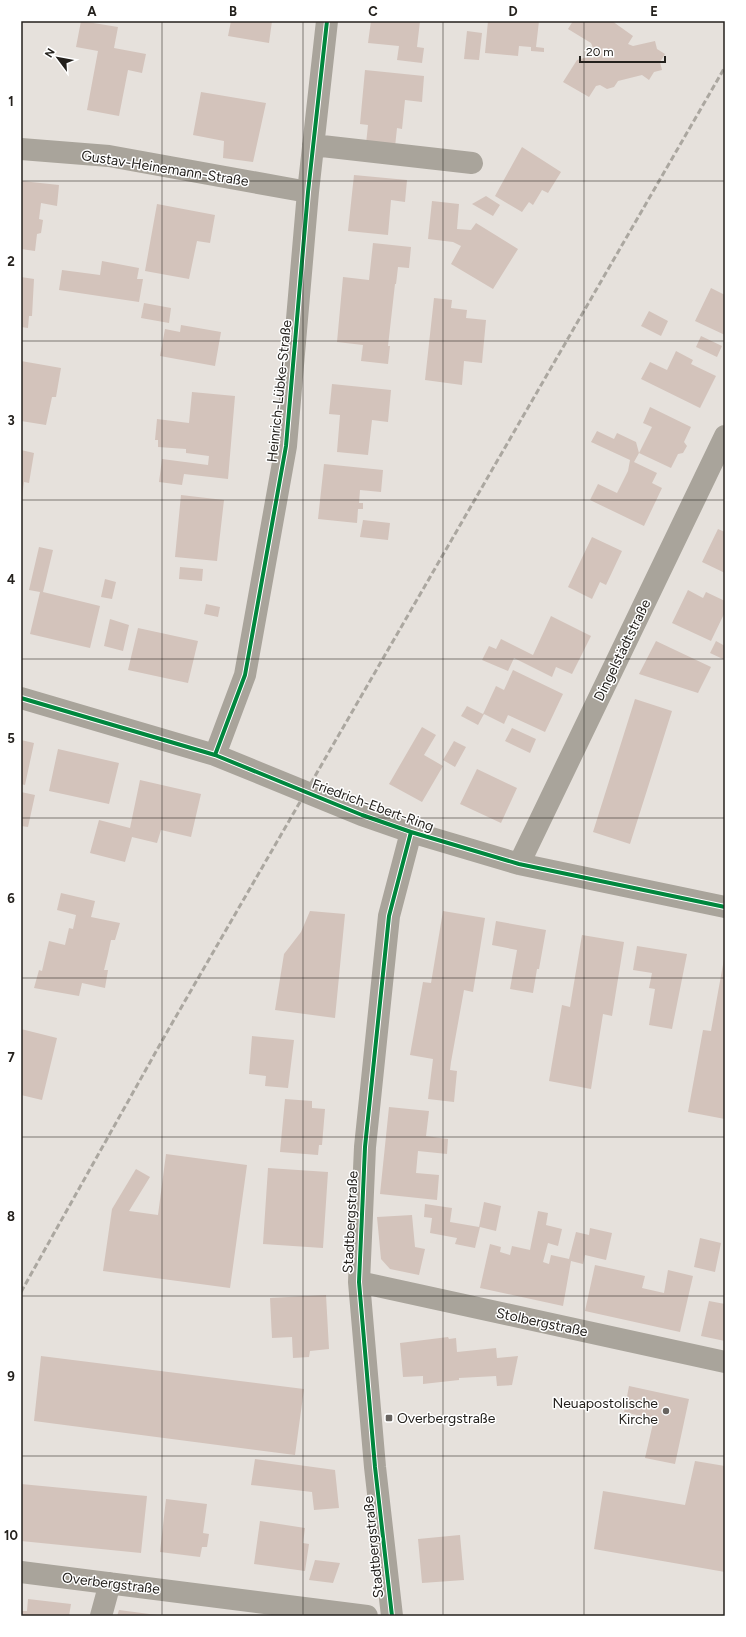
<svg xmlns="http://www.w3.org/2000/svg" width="746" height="1637" font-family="Figtree,sans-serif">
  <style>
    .building { fill: #d3c3bb }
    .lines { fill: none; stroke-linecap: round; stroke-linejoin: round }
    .street { stroke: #a9a49b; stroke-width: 22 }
    .rail { stroke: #aba7a0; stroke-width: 3; stroke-dasharray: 6 3; stroke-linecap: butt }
    .cycleway-casing { stroke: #fff; stroke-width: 6 }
    .cycleway { stroke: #00873e; stroke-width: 4 }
    .grid { fill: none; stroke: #24211d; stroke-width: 1; stroke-opacity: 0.55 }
    .poi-dot { fill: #686460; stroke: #fff; stroke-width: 1.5 }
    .labels { text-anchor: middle; stroke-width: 3; stroke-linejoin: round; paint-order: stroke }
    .street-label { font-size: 14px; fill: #24211d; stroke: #fff }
    .poi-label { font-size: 14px; fill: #24211d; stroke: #fff; text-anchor: end }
    .neatline { fill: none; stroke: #24211d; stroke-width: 1.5 }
    .grid-label { font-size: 13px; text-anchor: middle; font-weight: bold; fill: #24211d }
  </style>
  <rect width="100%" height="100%" fill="#e6e1dc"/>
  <!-- building -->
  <path class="building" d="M81 21 118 27 114 48 146 54 142 73 128 70 119 116 87 110 98 51 76 47Z
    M231 21H272L269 43 228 36Z
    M371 21H420L417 47 424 48 422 63 397 60 399 46 368 43Z
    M488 21H539L536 47 544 48V52L531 51V47L519 46 518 56 485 53Z
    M573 21H612L633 36 628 44 633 46 655 41 657 49 665 54 660 62 662 70 654 72 649 80 642 75 618 81 614 87 607 89 600 85 596 86 589 97 563 82 577 60 587 57 593 48 591 43 568 29Z
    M467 31 482 33 479 60 464 59Z
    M365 70 424 76 422 102 405 100 402 129 397 128 395 147 366 144 368 125 360 124Z
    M201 92 266 103 253 162 223 158 224 141 193 135Z
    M522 147 561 172 548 193 542 190 533 205 529 202 522 212 495 196Z
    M354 175 407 180 405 202 391 200 388 235 348 231Z
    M22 181 59 185 57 206 41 203 39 219 43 220 41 233 37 234 35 251 21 249Z
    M486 196 500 205 493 216 472 204Z
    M432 201 459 204 457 229 471 230 476 223 518 249 493 289 451 264 461 246 453 242 428 239Z
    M157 204 215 215 210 243 197 241 189 279 145 271Z
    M373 243 411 247 409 268 398 267 396 284H395L388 346H390L388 364 361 361 363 345 337 342 343 277 369 280Z
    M102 261 139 268 137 279H143L139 302 59 290 62 270 100 275Z
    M21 277 34 279 32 316H29L28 328 21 327Z
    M711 288 725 295V335L695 321Z
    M434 298 452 300 451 308 467 310 466 318 486 320 482 363 464 361 462 385 425 380Z
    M144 303 171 308 169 323 141 318Z
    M649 311 668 321 661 336 641 326Z
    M181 325 221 332 215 366 160 356 165 329 180 332Z
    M701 336 722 346 717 357 696 347Z
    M676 351 693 360 691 364 716 376 700 408 641 379 650 362 667 370Z
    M21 361 61 368 56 397H52L46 425 21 421Z
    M332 384 391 390 388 422 372 420 368 455 337 452 340 415 329 414Z
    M192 392 235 396 228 479 184 474 182 485 159 482 162 459 208 465 209 456 186 453V449L158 447V440H155L157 419 189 423Z
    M650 407 691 427 684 442 687 446 683 453 678 454 671 468 639 453 652 427 643 423Z
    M597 431 614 439 617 433 636 442 639 453 634 462 657 473 652 483 662 488 644 526 590 500 598 484 617 493 628 471 630 460 591 442Z
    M21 450 34 453 29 483 24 482 22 497Z
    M324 464 383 470 381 492 360 490 359 503H363V509H358L357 523 318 519Z
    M181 495 224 500 217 561 175 557Z
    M363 520 390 523 388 540 360 537Z
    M718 529 725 532V573L702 562Z
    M592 537 622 551 606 585 600 582 592 599 568 587Z
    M39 547 53 550 43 592 100 606 90 648 30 634 40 592 29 590Z
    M180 567 203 569 202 581 179 579Z
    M105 579 116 582 112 599 101 597Z
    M688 590 703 598 706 592 725 601V612L711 641 672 623Z
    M206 604 220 607 218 617 204 614Z
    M551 616 591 636 572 674 556 667 552 677 514 658 508 671 482 660 489 646 496 649 501 639 533 655Z
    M110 619 129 625 123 651 104 646Z
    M138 628 198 641 188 683 128 670Z
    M656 641 711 667 698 693 639 674Z
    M716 641 725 646V660L710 653Z
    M513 670 563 694 545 732 508 715 504 724 484 714 478 725 461 716 467 706 483 714 496 686 504 690Z
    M635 699 672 711 630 844 593 832Z
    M422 727 436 735 424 755 443 766 422 802 389 784Z
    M512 728 536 739 530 753 505 741Z
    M21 740 34 743 25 785 21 784Z
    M454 741 466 747 455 767 443 760Z
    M58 749 119 763 109 804 49 791Z
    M477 769 517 788 501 823 460 804Z
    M140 780 201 794 191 837 161 830 157 843 132 837 125 862 90 853 99 820 130 828Z
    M21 792 35 795 28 827 21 826Z
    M61 893 95 901 91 917 120 923 115 940H111L108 954 104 970H108L105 988 82 983 79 996 34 988 39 970 42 971 49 941 65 945 69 928 73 929 76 915 57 910Z
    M310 911 345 914 335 1018 275 1010 284 954 301 932Z
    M443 911 485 918 473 992 464 990 451 1062 450 1070 457 1071 454 1102 428 1099 433 1059 410 1055 423 982 431 983Z
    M496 921 546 930 539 969H537L533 993 510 989 517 950 492 945Z
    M582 935 624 942 612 1016 603 1014 591 1089 549 1081 562 1005 570 1007Z
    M637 946 687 954 672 1029 649 1025 655 989 649 988 652 973 633 970Z
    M724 959 725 960V1119L688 1112 703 1030 711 1031Z
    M21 1029 57 1038 42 1100 21 1095Z
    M252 1036 294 1040 288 1088 265 1086 266 1076 249 1074Z
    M285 1099 312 1101V1108L325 1109 322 1145H319L318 1155 280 1152Z
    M389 1107 429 1111 426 1136 448 1139 447 1154 418 1151 416 1173 439 1175 437 1200 380 1194Z
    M166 1154 247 1165 230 1288 103 1271 112 1209 136 1169 150 1177 129 1211 158 1215Z
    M268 1168 328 1172 323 1248 263 1244Z
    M484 1202 501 1206 496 1231 480 1227 475 1248 455 1244 457 1238 430 1233 432 1218 424 1217 425 1204 452 1208 450 1222 479 1227Z
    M538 1211 548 1213 546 1225 562 1229 558 1246 548 1243 543 1262 549 1264 551 1255 569 1259 576 1232 589 1235 590 1228 612 1233 606 1260 585 1255 583 1264 571 1261 563 1306 480 1288 490 1244 501 1247 500 1252 510 1255 512 1246 530 1250Z
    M412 1215 415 1247 425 1249 419 1275 390 1269 381 1259 377 1217Z
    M700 1238 721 1243 715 1272 694 1267Z
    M595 1265 645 1276 642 1288 664 1293 668 1270 693 1276 680 1332 585 1311Z
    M326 1295 329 1349 310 1351 309 1357 293 1358 292 1337 272 1338 270 1298Z
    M709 1301 725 1304V1341L701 1336Z
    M448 1337 449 1339 456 1338 457 1352 496 1348 497 1358 518 1356 512 1385 497 1386 496 1376 459 1378V1380L423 1384V1376L403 1377 400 1343Z
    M41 1356 304 1389 295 1455 34 1421Z
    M629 1386 689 1399 675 1464 645 1458 654 1419 624 1412Z
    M255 1459 335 1470 339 1508 314 1510 312 1492 251 1485Z
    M695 1461 725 1466V1572L594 1549 603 1491 685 1505Z
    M21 1484 147 1496 141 1553 21 1541Z
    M166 1499 207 1504 203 1533 209 1534 207 1547H202L200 1557 160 1552Z
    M260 1521 305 1528 303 1543 309 1544 305 1571 254 1564Z
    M460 1535 464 1580 422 1583 418 1539Z
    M315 1560 340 1563 333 1583 309 1580Z
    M28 1599 71 1604 69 1616H21V1611H27Z
    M119 1610 157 1615V1616H117Z"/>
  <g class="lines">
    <!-- street -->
    <path class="street" d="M313 145 472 163
      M21 149 109 156 308 192
      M21 698 215 755 362 815 411 832 519 864 725 907
      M215 755 245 675 286 446 308 192 327 21
      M519 864 725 436
      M359 1282 725 1362
      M21 1572 367 1616
      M101 1616 110 1583
      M392 1616 375 1467 359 1282 365 1147 389 916 411 832"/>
    <!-- rail -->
    <path class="rail" d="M21 1292 167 1032 725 67"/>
    <!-- cycleway casing -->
    <g class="cycleway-casing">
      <path id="cycleway" d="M21 698 215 755 362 815 411 832 519 864 725 907
        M215 755 245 675 286 446 308 192 327 21
        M392 1616 375 1467 359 1282 365 1147 389 916 411 832"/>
    </g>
    <!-- cycleway -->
    <use href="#cycleway" class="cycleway"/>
  </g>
  <!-- grid -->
  <path class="grid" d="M162 21V1616M303 21V1616M443 21V1616M584 21V1616M21 181H725M21 341H725M21 500H725M21 659H725M21 818H725M21 978H725M21 1137H725M21 1296H725M21 1456H725"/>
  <!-- markers -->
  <g class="poi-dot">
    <circle cx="666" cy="1411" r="4"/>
    <rect x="385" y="1414" width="8" height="8" rx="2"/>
  </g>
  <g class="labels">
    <!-- street labels -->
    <g class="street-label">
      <text transform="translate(165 168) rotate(9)" y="5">Gustav-Heinemann-Straße</text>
      <text transform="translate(279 391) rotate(-84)" y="5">Heinrich-Lübke-Straße</text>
      <text transform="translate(622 650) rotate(-64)" y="5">Dingelstädtstraße</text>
      <text transform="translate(373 805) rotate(20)" y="5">Friedrich-Ebert-Ring</text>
      <text transform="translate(350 1222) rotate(-87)" y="5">Stadtbergstraße</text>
      <text transform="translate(542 1322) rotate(12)" y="5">Stolbergstraße</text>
      <text transform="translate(373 1547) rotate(-96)" y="5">Stadtbergstraße</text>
      <text transform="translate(111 1583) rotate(7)" y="5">Overbergstraße</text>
    </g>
    <!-- poi labels -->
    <g class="poi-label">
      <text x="658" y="1408">Neuapostolische<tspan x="658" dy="16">Kirche</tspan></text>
      <text x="397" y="1423" text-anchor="start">Overbergstraße</text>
    </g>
  </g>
  <!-- border -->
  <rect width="746" height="1637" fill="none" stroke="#ffffff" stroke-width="44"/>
  <!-- north arrow -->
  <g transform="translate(58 58) rotate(302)" stroke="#ffffff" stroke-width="3" paint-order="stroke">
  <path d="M0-3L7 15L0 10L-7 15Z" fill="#24211d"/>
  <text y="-6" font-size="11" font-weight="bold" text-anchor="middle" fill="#24211d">N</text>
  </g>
  <!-- scale -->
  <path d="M580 56v6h85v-6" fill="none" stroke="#24211d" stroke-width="2"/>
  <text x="586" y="56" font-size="12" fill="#24211d" stroke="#ffffff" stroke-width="3" paint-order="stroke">20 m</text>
  <rect x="22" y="22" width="702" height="1593" class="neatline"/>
  <g class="grid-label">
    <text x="92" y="16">A</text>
    <text x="233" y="16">B</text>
    <text x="373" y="16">C</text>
    <text x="513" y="16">D</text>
    <text x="654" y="16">E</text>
    <text x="11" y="106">1</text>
    <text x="11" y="266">2</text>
    <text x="11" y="425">3</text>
    <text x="11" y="584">4</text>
    <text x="11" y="743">5</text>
    <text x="11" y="903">6</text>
    <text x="11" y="1062">7</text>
    <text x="11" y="1221">8</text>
    <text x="11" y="1381">9</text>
    <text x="11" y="1540">10</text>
  </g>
</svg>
